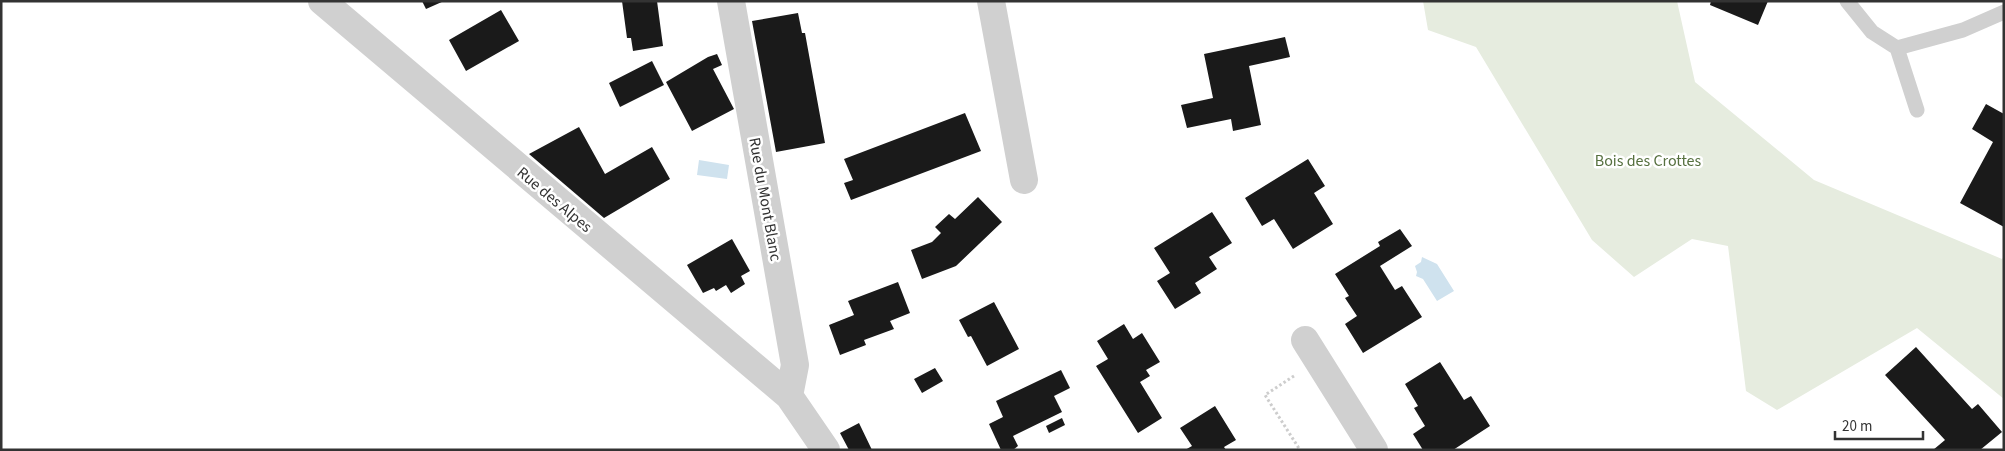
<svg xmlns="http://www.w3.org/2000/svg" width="2005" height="451" font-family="'Source Sans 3',sans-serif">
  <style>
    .green { fill: #e6ecdf }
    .water { fill: #cfe2ee }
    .building { fill: #1a1a1a }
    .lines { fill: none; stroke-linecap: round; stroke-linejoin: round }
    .path { stroke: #cdcdcd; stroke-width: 3; stroke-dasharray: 2.5 2.5; stroke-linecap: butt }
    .lane { stroke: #d0d0d0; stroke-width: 15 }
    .street { stroke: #d0d0d0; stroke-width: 28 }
    .labels { text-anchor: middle; stroke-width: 5; stroke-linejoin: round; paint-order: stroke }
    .park-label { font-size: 16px; fill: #56703f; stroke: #fff }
    .street-label { font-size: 16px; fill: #333; stroke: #fff }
  </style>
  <rect width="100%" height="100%" fill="#fff"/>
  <!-- green -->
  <path class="green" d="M1423 1H1677L1695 82 1814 180 2002 259 2004 256V399L1917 328 1777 410 1746 391 1728 246 1692 239 1634 277 1592 240 1476 47 1428 30Z"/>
  <!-- water -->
  <path class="water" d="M699 160 729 165 727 179 697 175Z
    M1422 257 1437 264 1454 291 1437 301 1423 279 1416 276 1417 272 1415 266 1421 262Z"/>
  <!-- building -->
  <path class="building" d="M422 1H444L426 9Z
    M622 1H657L663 46 633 51 631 38H627Z
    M1711 1H1768L1758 25 1710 5Z
    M501 10 519 41 466 71 449 40Z
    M798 13 802 33H805L825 143 776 152 752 21Z
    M1285 37 1290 57 1249 66 1261 125 1233 131 1231 119 1187 128 1181 105 1213 98 1204 54Z
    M717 54 722 65 713 69 734 109 692 131 666 82 708 57Z
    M652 61 664 85 620 107 609 83Z
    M1986 104 2004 114V227L1960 203 1993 142 1972 129Z
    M965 113 981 151 851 200 844 183 853 180 844 159Z
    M579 127 605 174 652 147 670 179 604 218 529 154Z
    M1308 159 1325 186 1314 193 1333 224 1293 249 1274 219 1262 226 1245 198Z
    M978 197 1002 222 956 266 922 279 911 250 932 242 941 233 935 227 949 214 955 219Z
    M1212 212 1232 243 1209 257 1217 269 1195 283 1201 293 1175 309 1157 281 1170 273 1154 248Z
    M1400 229 1412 246 1380 266 1395 290 1402 286 1422 317 1363 353 1345 324 1357 316 1345 298 1349 296 1335 274 1380 246 1378 242Z
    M732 239 750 271 741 276 745 284 731 293 726 285 716 291 714 288 703 293 687 265Z
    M898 282 910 313 890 321 894 329 864 340 866 345 840 355 829 325 854 315 848 301Z
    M994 302 1019 349 987 366 971 336 968 337 959 320Z
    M1124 324 1133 339 1142 333 1160 362 1146 370 1150 376 1140 382 1162 418 1138 433 1096 366 1108 359 1097 341Z
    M1916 347 1972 409 1978 404 2002 432 1980 450H1933L1945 440 1885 375Z
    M1440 362 1464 400 1471 396 1490 426 1453 450H1423L1413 434 1425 426 1414 408 1418 406 1405 384Z
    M935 368 943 381 922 393 914 379Z
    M1061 370 1070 388 1054 396 1062 412 1013 436 1018 446 1013 450H1001L989 424 1003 417 996 401Z
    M1215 406 1236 440 1224 447 1226 450H1185L1192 446 1180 428Z
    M1062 418 1065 425 1049 433 1046 426Z
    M859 423 872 450H849L840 433Z"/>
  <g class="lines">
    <!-- path -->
    <path class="path" d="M1294 376 1265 395 1300 450"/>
    <!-- lane -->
    <path class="lane" d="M1847 1 1872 32 1897 48 1963 30 2004 12
      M1897 48 1917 110"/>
    <!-- street -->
    <path class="street" d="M322 1 789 396 826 450
      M731 1 795 365 789 396
      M991 1 1024 180
      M1305 340 1374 450"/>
  </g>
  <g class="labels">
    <!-- park labels -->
    <g class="park-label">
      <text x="1648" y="166">Bois des Crottes</text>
    </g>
    <!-- street labels -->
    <g class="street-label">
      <text transform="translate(555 199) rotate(40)" y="6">Rue des Alpes</text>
      <text transform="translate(766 199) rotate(80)" y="6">Rue du Mont Blanc</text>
    </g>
  </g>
  <!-- border -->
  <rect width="2005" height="451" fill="none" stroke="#333333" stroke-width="5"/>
  <!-- scale -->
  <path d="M1835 431v8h88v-8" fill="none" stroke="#333333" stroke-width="2.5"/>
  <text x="1842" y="431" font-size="15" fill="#333333" stroke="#ffffff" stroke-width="4" paint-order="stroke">20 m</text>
</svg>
